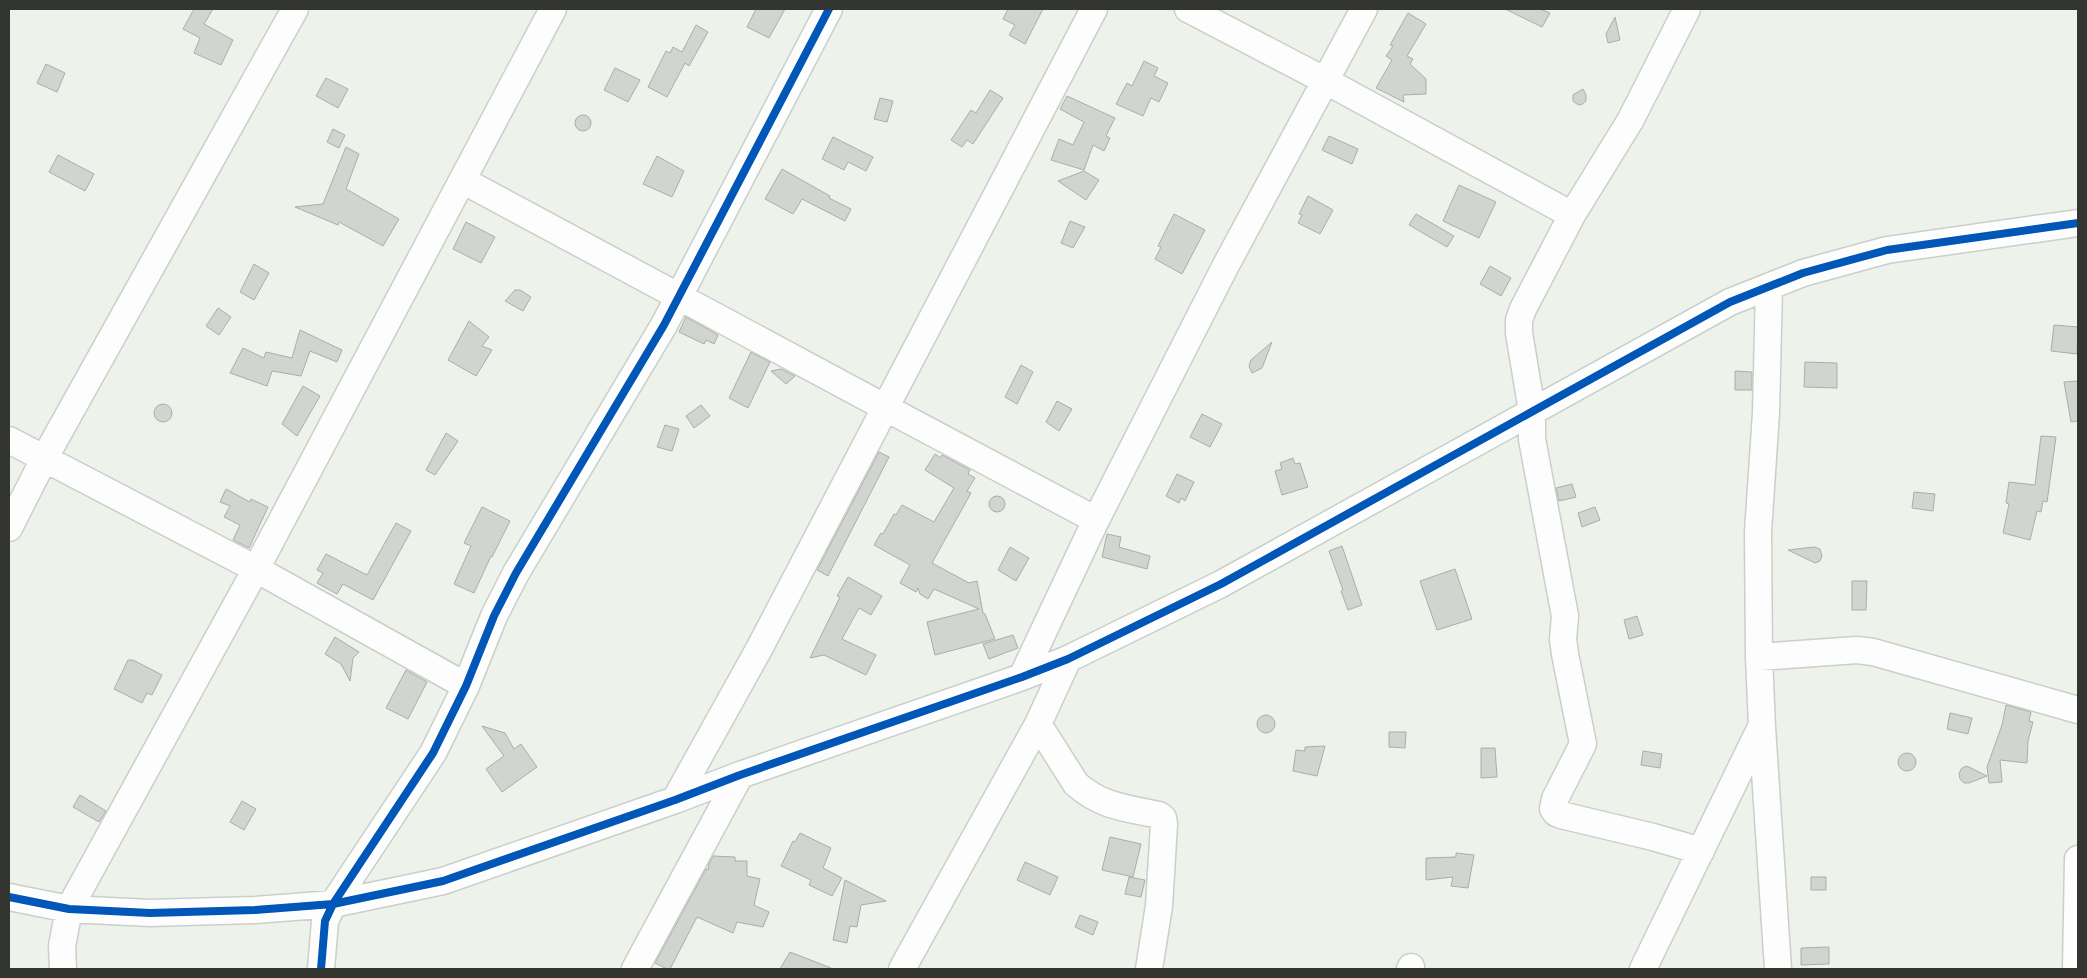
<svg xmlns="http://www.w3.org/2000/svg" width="2087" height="978" font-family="Overpass,sans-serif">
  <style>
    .building { fill: #d0d5d0; stroke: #aaaeaa }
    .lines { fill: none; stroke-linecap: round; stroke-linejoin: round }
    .minor-casing { stroke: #cbcfc9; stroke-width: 29 }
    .minor { stroke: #fcfdfc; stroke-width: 26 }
    .cycleway-casing { stroke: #fff; stroke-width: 11 }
    .cycleway { stroke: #0057b8; stroke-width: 8 }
  </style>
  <rect width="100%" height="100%" fill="#edf2eb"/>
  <!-- building -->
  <path class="building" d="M194 9H213L204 24 233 40 221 65 194 53 200 38 183 29Z
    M756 9H785L769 38 747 27Z
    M1008 9H1043L1025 44 1009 35 1015 25 1003 19Z
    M1505 9H1540L1550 13 1542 27Z
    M1408 13 1426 24 1407 56 1413 59 1410 64 1426 79V94L1403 95 1404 102 1376 88 1392 60 1386 56 1393 46 1390 45Z
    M1615 17 1620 40 1608 43 1606 34Z
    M696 25 708 32 689 66 685 63 667 97 648 87 666 51 670 53 673 47 682 52Z
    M1144 61 1158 68 1154 76 1168 83 1159 102 1151 98 1143 116 1116 104 1127 83 1132 86Z
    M46 64 65 73 57 92 37 83Z
    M615 68 640 80 628 102 604 90Z
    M326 78 348 89 338 108 316 96Z
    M1583 89 1586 95V101L1581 105 1577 104 1573 101V95Z
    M990 90 1003 98 973 144 967 140 962 147 951 140 971 110 976 113Z
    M1067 96 1115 118 1106 136 1110 138 1104 151 1093 145 1084 170 1051 160 1059 139 1073 145 1084 122 1060 109Z
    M880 98 893 101 887 122 874 119Z
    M575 123a8 8 0 1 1 16 0a8 8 0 1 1-16 0Z
    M333 129 345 135 339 148 327 142Z
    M1329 136 1358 149 1352 164 1322 150Z
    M833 137 873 157 866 171 848 162 844 170 822 159Z
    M346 147 359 154 346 189 399 219 383 246 339 222 338 225 295 207 323 204Z
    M58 155 94 174 85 191 49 172Z
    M657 156 684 171 672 197 643 184Z
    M782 169 830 196 829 198 851 209 845 221 802 199 793 214 765 199Z
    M1084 171 1099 180 1086 200 1058 181Z
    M1459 185 1496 202 1479 238 1443 221Z
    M1308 196 1333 210 1320 234 1298 223 1302 215 1299 214Z
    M1174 214 1205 230 1182 274 1155 259 1161 247 1158 246Z
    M1416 214 1454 236 1447 247 1409 225Z
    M1070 221 1085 227 1073 248 1061 243Z
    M466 222 495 237 481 263 453 249Z
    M254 264 269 273 254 300 240 292Z
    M1490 266 1511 278 1501 296 1480 284Z
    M515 290H520L531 297 523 311 505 301Z
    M218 308 231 317 219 335 206 326Z
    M686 317 718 335 714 344 706 340 704 344 679 332Z
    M469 321 489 337 482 346 492 350 476 376 448 360Z
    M2054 325 2078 327 2077 354 2051 351Z
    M300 330 342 350 337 362 310 351 301 376 272 371 267 386 230 373 243 348 264 358 266 352 292 358Z
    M1272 342 1262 368 1252 373 1249 366 1251 360Z
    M751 352 770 362 748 408 729 398Z
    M1805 362 1837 363V388L1804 387Z
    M1021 365 1033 372 1017 404 1005 397Z
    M781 369 795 376 786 384 771 371Z
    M1735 371 1752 372V390H1735Z
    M2078 381V421L2071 422 2064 382Z
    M303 386 320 396 297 436 282 424Z
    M1057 401 1072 409 1059 431 1046 422Z
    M154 413a9 9 0 1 1 18 0a9 9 0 1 1-18 0Z
    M701 405 710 416 694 428 686 416Z
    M1202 414 1222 424 1210 447 1190 437Z
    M665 425 679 429 672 451 657 447Z
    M446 433 458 441 435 475 426 470Z
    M2041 436 2056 437 2047 502 2043 501 2041 512 2037 511 2030 540 2003 533 2009 504 2006 503 2009 482 2035 485Z
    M879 452 889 457 828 576 817 570Z
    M935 454 941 458 942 455 970 470 968 474 975 478 967 491 971 493 932 563 969 583 977 581 983 613 985 614 995 639 935 655 927 622 979 609 934 589 928 599 920 594 918 588 916 592 900 583 910 565 874 545 881 533 883 534 894 514 896 515 902 505 934 522 954 488 925 470Z
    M1293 458 1295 464 1300 463 1308 487 1282 495 1275 471 1282 469 1280 463Z
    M1177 474 1194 482 1185 501 1181 498 1179 503 1166 496Z
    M1572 484 1576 497 1559 501 1556 488Z
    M226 489 250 502 251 499 268 507 249 548 233 540 240 525 224 517 230 506 220 502Z
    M1914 492 1935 494 1933 511 1912 508Z
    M989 504a8 8 0 1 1 16 0a8 8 0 1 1-16 0Z
    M482 507 510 521 492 557 491 556 474 593 454 584 471 546 464 543Z
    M1595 507 1600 520 1582 527 1578 513Z
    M396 523 411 531 373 600 343 584 337 594 317 583 323 573 317 570 326 554 367 575Z
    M1107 534 1121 537 1119 547 1150 556 1147 569 1102 557Z
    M1342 546 1362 605 1348 610 1341 591 1343 590 1329 551Z
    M1010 547 1029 558 1016 581 998 570Z
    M1814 547 1820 549 1822 556 1820 561 1815 563 1788 550Z
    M1455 569 1472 619 1437 630 1420 581Z
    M848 577 882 596 871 615 859 608 842 639 876 655 866 675 824 655 810 658 840 597 837 596Z
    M1852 581H1867L1866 610H1852Z
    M1637 616 1643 635 1629 639 1624 620Z
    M1013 635 1018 648 989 659 983 644Z
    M335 637 359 652 353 658 350 681 341 664 325 654Z
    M128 660H133L162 675 152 695 147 693 142 703 114 689Z
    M406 670 427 682 408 719 386 708Z
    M2006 705 2031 712 2029 721 2033 722 2028 741 2027 763 2000 760 2002 782 1989 783 1987 767 2002 725Z
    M1950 713 1972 718 1968 734 1947 729Z
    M1257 724a9 9 0 1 1 18 0a9 9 0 1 1-18 0Z
    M482 726 505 733 514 749 521 744 537 767 502 792 486 769 504 756Z
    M1389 732H1406L1405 748 1389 747Z
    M1325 746 1317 776 1293 771 1296 750 1305 751V747Z
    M1481 748H1495L1497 777 1481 778Z
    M1643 751 1662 754 1660 768 1641 765Z
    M1898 762a9 9 0 1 1 18 0a9 9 0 1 1-18 0Z
    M1966 766 1969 767 1987 776 1969 783H1964L1960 779 1959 774 1961 769Z
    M80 795 106 811 99 822 73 807Z
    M242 801 256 809 244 830 230 822Z
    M800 833 831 848 823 868 842 878 832 896 809 885 811 880 781 866 793 841 795 842Z
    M1110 837 1141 844 1133 877 1102 870Z
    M1456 853 1474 855 1468 888 1451 886 1453 877 1426 880V858L1456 857Z
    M713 856 735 857V861H747V876L760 879 754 905 769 912 763 927 737 922 733 933 697 917 670 969H667L655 963 706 869 708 870 709 864Z
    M1025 862 1058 877 1050 895 1017 880Z
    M1129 877 1145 880 1141 897 1125 894Z
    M1811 877H1826V890H1811Z
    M845 880 886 901 861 905 857 927 850 926 847 943 833 940Z
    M1080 915 1098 922 1093 935 1075 927Z
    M1829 947V964L1801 965V948Z
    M790 952 831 968V969H780Z"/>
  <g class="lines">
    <!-- minor casing -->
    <g class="minor-casing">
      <path id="minor" d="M1188 9 1326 81 1572 215
        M1687 9 1630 121 1572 215 1523 309 1519 320V333L1532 411V439L1565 616 1563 639 1565 654 1583 744 1555 799 1553 809 1556 813 1561 815 1653 837 1701 851
        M462 180C674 293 884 408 1096 520
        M1769 287 1766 413 1758 532 1759 657 1762 727 1778 969
        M9 440 256 569 466 686
        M9 528 44 459 295 9
        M1759 657 1857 650 1873 652 2078 710
        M1022 677 1096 520 1226 265 1364 9
        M1038 724 1076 784C1102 807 1127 808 1159 815L1163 818 1164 824 1159 906 1149 969
        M675 800 759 649 1094 9
        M9 897 69 909 150 913 255 910 333 904 443 881 675 800 740 775 1022 677 1068 659 1221 584 1730 302 1803 273 1887 250 2078 223
        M63 969 62 946 69 909 256 569 553 9
        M321 969 325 921 333 904 433 753 466 686 494 616 516 573 664 325 829 9
        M635 969 740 775
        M902 969 1038 724 1068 659
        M1410 969 1411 967
        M1643 969 1761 727
        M2076 969 2078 859"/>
    </g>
    <!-- minor -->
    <use href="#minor" class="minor"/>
    <!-- cycleway casing -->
    <g class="cycleway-casing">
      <path id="cycleway" d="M9 897 69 909 150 913 255 910 333 904 443 881 675 800 740 775 1022 677 1068 659 1221 584 1730 302 1803 273 1887 250 2078 223
        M321 969 325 921 333 904 433 753 466 686 494 616 516 573 664 325 829 9"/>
    </g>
    <!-- cycleway -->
    <use href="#cycleway" class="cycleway"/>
  </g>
  <!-- border -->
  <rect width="2087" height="978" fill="none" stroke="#323530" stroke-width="20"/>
</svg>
